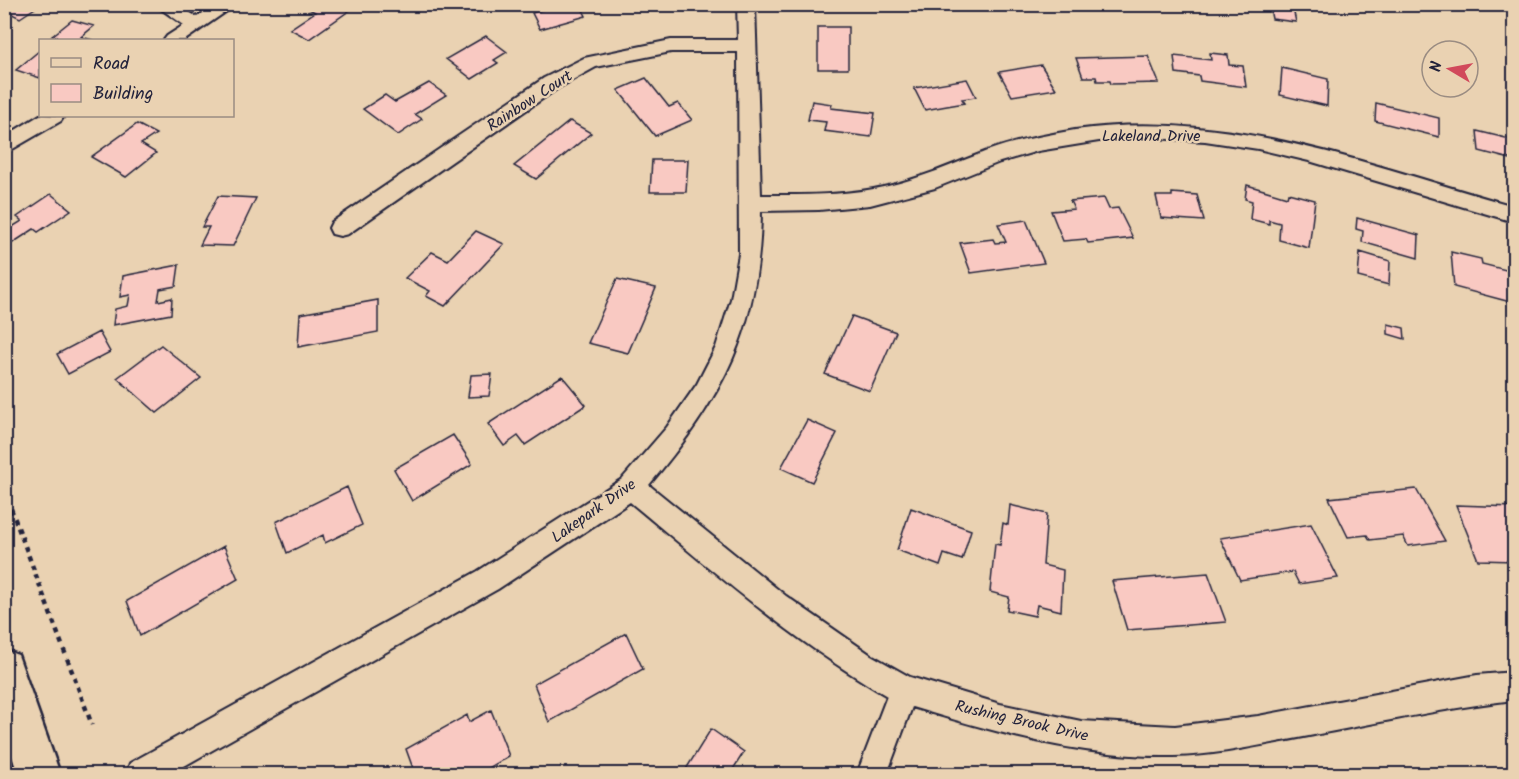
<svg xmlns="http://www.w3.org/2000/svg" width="1519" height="779" font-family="Kalam,sans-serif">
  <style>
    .building { fill: #f9c9c2; stroke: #22223b; stroke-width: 1.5 }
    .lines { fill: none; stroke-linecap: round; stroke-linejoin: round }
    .minor-casing { stroke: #22223b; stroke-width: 4 }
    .secondary-casing { stroke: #22223b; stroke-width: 5 }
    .path { stroke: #22223b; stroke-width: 4.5; stroke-dasharray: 5 5; stroke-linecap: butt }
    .minor { fill: #ead2b2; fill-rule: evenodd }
    .secondary { fill: #ead2b2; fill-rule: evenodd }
    .labels { text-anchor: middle; stroke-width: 5; stroke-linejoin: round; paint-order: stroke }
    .street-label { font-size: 16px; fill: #22223b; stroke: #ead2b2 }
  </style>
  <rect width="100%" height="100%" fill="#ead2b2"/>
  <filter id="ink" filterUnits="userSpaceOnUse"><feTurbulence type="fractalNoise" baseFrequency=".0167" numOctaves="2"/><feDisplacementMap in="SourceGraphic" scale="12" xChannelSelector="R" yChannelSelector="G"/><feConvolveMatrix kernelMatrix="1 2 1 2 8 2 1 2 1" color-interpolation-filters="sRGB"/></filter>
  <g filter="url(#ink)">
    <!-- building -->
    <path class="building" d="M4 4H41L20 18 4 10Z
      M300 4H347L353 8 309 39 290 29 315 12Z
      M562 4H580L586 16 540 29 532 13Z
      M1269 4H1292L1296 22 1272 19Z
      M72 20 94 26 81 37 93 40H53L57 37 52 36Z
      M818 27H848V69H818Z
      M486 36 507 52 494 60 498 63 472 79 446 59Z
      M40 50V78L16 70Z
      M1210 53 1228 55 1229 65 1243 66 1246 87 1200 81 1199 76 1176 73 1174 56 1211 60Z
      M1148 56 1159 83 1111 84 1110 81H1097L1096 77H1083L1076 58Z
      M1041 65 1056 89 1012 96 999 72Z
      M1282 68 1328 79 1327 106 1280 95Z
      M646 78 669 107 678 103 692 120 655 136 618 90Z
      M967 79 976 97 962 99 965 103 947 106 925 110 914 88Z
      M429 83 446 95 415 114 422 119 398 135 363 109 385 95 395 102Z
      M812 101 832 104 831 108 875 113 871 137 824 131 826 122 808 120Z
      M1376 103 1439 118V137L1375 121Z
      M570 121 591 133 536 179 514 166Z
      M137 124 156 134 141 144 156 153 126 177 91 157Z
      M1477 131 1514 140V160L1479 151Z
      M652 160H688L686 192H650Z
      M1247 185 1287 197 1288 193 1315 200 1309 248 1279 240 1280 223 1269 220V224L1250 219 1252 201 1245 199Z
      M1172 193 1197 195 1204 221 1161 218 1156 196H1172Z
      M51 194 71 210 38 232 34 229 11 244 4 239V232L22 221 17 217Z
      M218 196 256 198 233 246 200 245 209 227H202Z
      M1104 198 1109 209 1118 208 1133 238 1088 243 1086 239 1063 241 1051 211 1074 209 1070 201Z
      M1357 218 1419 235 1418 258 1362 242 1363 231 1356 229Z
      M1026 220 1044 263 971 273 960 243 993 239 995 243 1006 242 998 224Z
      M476 231 504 244 445 306 426 296 430 291 405 278 432 252 448 260Z
      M1360 252 1390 261 1389 285 1358 277Z
      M1451 252 1481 259 1482 264 1514 272V303L1454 287Z
      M179 265 176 286 160 289 158 301 172 298 171 314 113 325 115 309 128 306 130 295 120 297 123 276Z
      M617 279 656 288 628 353 588 343Z
      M378 300V332L298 347 300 314Z
      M852 316 896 332 870 391 825 374Z
      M1388 324 1404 328 1405 339 1388 334Z
      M99 332 110 352 68 374 57 354Z
      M161 345 201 378 157 413 117 378Z
      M492 374 489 396 468 397 471 375Z
      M562 376 586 405 525 445 518 436 504 446 488 424Z
      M807 420 837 433 812 482 781 468Z
      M453 435 472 464 412 501 394 469Z
      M347 487 362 525 325 543 323 535 287 553 276 522Z
      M1416 489 1445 541 1408 546 1403 536 1370 540 1367 535 1348 537 1329 498Z
      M1010 505 1047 514 1043 565 1063 570 1061 611 1037 605 1035 616 1007 610 1009 597 990 592 995 544 1000 545 1003 523 1008 525Z
      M1456 505 1514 507V553H1511L1514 561 1478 560Z
      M911 508 971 530 962 560 944 554 940 566 897 550Z
      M1311 524 1338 578 1299 584 1293 572 1240 580 1220 538Z
      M224 546 238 579 140 636 127 601Z
      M1208 573 1226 622 1127 630 1112 581Z
      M626 633 643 669 549 722 534 684Z
      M491 710 509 756 479 774H415L406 749 467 715 469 722Z
      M711 729 744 752 730 774H683Z"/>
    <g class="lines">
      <!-- minor casing -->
      <g class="minor-casing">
        <path id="minor" d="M154 4H176L197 17 216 4H237L185 40H164L167 36 184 25Z
          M737 4H755L761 195C804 195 846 196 888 186 922 178 954 164 987 151 1015 141 1045 135 1075 130 1227 108 1371 166 1514 206V222L1309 161 1258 149 1205 141 1152 138 1099 141 1038 151 1000 162 935 188 870 205 819 210 761 211C760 329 723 397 649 485L786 596 871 655 910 677 1000 704 1081 721 1175 726 1258 716 1477 675 1514 672V700C1445 708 1377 723 1309 736 1265 744 1219 755 1174 756 1083 758 998 733 912 707L887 774H857L887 696C794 642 713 571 630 502L498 589 170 774H126L130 763 478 571 622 479 667 427 697 384 716 347 731 299 739 254 738 52H671L596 67 558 88 348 234 340 236 332 234 329 228 332 222 544 78 584 58 671 40H738Z
          M40 115 64 116 61 121 4 154V137Z"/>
      </g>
      <!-- secondary casing -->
      <g class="secondary-casing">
        <path id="secondary" d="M4 650 18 655 60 774H18L4 732Z"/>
      </g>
      <!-- path -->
      <path class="path" d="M4 490 92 725"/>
      <!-- minor -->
      <use href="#minor" class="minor"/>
      <!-- secondary -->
      <use href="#secondary" class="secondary"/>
    </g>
  </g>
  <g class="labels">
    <!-- street labels -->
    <g class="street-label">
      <text transform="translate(529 100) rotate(-33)" y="6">Rainbow Court</text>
      <text x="1151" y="141">Lakeland Drive</text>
      <text transform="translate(593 510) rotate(-35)" y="6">Lakepark Drive</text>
      <text transform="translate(1022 720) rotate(13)" y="6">Rushing Brook Drive</text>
    </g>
  </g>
  <!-- margin -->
  <rect width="1519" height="779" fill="none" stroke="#ead2b2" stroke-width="24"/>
  <rect x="12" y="12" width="1495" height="755" fill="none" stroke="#22223b" stroke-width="2" filter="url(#ink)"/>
  <!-- legend -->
  <rect x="39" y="39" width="195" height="78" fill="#ead2b2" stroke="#9a8c82" stroke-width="1.5"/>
  <rect x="51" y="58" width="30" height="9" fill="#ead2b2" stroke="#9a8c82" stroke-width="1.5"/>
  <text x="93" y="69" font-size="18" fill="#22223b">Road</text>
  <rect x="51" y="84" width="30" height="18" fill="#f9c9c2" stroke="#9a8c82" stroke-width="1.5"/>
  <text x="93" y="99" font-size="18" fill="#22223b">Building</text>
  <!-- north arrow -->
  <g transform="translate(1450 69) rotate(280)"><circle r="28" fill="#ead2b2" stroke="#9a8c82" stroke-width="1.5"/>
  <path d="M0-4.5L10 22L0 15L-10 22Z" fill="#d1495b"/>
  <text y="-9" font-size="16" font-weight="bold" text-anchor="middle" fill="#22223b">N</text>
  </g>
</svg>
